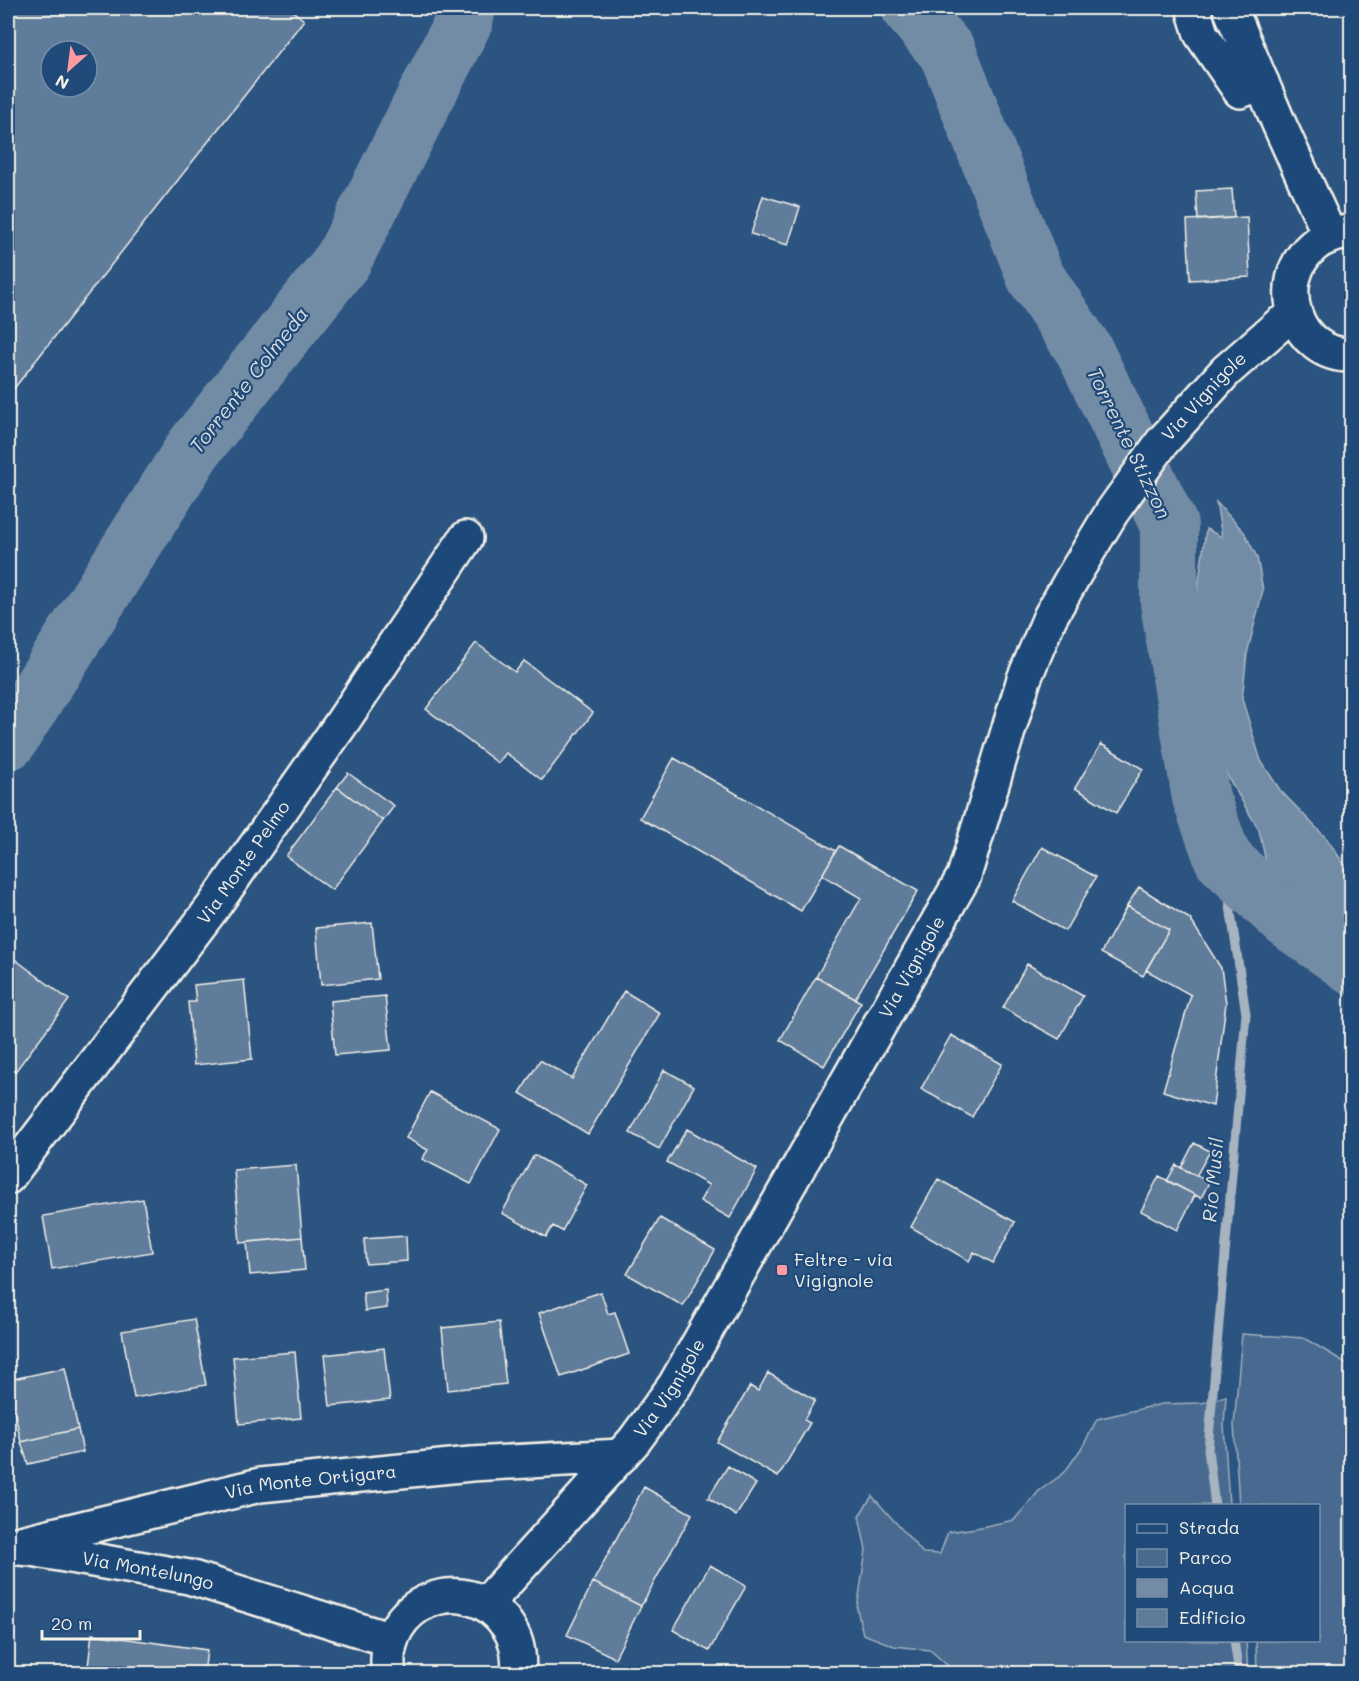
<svg xmlns="http://www.w3.org/2000/svg" width="1359" height="1681" font-family="Mali,sans-serif">
  <style>
    .green { fill: #496b90; stroke: #9eaebc; stroke-width: 1.5 }
    .water { fill: #738ca6; stroke: #a7b4c0; stroke-width: 1.5 }
    .lines { fill: none; stroke-linecap: round; stroke-linejoin: round }
    .stream { stroke: #a7b4c0; stroke-width: 9 }
    .river { stroke: #738ca6; stroke-width: 58 }
    .building { fill: #5e7b9a; stroke: #f4f1e8; stroke-width: 1.5; fill-rule: evenodd }
    .minor-casing { stroke: #f4f1e8; stroke-width: 38 }
    .tertiary-casing { stroke: #f4f1e8; stroke-width: 38 }
    .primary-casing { stroke: #f4f1e8; stroke-width: 38 }
    .minor { stroke: #1f4a7a; stroke-width: 33 }
    .tertiary { stroke: #1f4a7a; stroke-width: 33 }
    .primary { stroke: #1f4a7a; stroke-width: 33 }
    .poi-dot { fill: #ff9aa2; stroke: #1f4a7a; stroke-width: 2 }
    .labels { text-anchor: middle; stroke-width: 4.5; stroke-linejoin: round; paint-order: stroke }
    .street-label { font-size: 18px; fill: #f4f1e8; stroke: #1f4a7a }
    .poi-label { font-size: 18px; fill: #f4f1e8; stroke: #1f4a7a; text-anchor: start }
    .water-label { font-size: 20px; font-style: italic; fill: #dadddb; stroke: #1f4a7a }
  </style>
  <rect width="100%" height="100%" fill="#2c5481"/>
  <filter id="ink" filterUnits="userSpaceOnUse"><feTurbulence type="fractalNoise" baseFrequency=".0167" numOctaves="2"/><feDisplacementMap in="SourceGraphic" scale="12" xChannelSelector="R" yChannelSelector="G"/><feConvolveMatrix kernelMatrix="1 2 1 2 8 2 1 2 1" color-interpolation-filters="sRGB"/></filter>
  <g filter="url(#ink)">
    <!-- green -->
    <path class="green" d="M1242 1334 1304 1338 1351 1366V1673H1257L1256 1641 1318 1640V1506L1239 1505 1234 1425Z
      M1226 1396 1224 1425 1229 1505 1126 1506V1640L1246 1641 1248 1673H956L930 1650 894 1646 863 1634 857 1609 866 1550 859 1516 872 1496 923 1553 940 1554 948 1532 976 1528 1014 1520 1039 1491 1064 1473 1083 1446 1097 1419 1162 1404 1202 1403Z"/>
    <!-- water -->
    <path class="water" d="M1216 502 1244 532 1257 557 1263 590 1247 654 1242 699 1261 761 1280 790 1327 839 1344 864 1351 871V937L1269 876 1259 830 1229 779 1203 725 1196 650V602L1206 529 1222 537Z"/>
    <g class="lines">
      <!-- stream -->
      <path class="stream" d="M1215 1506 1208 1449 1246 1014 1223 859
        M1234 1640 1239 1674"/>
      <!-- river -->
      <path class="river" d="M910 8 948 53 1035 276 1084 350 1169 525V603L1201 798 1223 859 1288 920 1352 965
        M8 741 194 448 343 260 464 21 467 8"/>
    </g>
    <!-- building -->
    <path class="building" d="M8 8H289L304 20 8 396ZM51 51H87V87H51Z
      M1232 189 1234 218 1198 220 1196 191Z
      M763 196 800 207 788 245 751 234Z
      M1247 217 1250 277 1190 280 1187 220Z
      M476 643 515 672 524 661 593 713 542 780 506 753 498 763 426 709Z
      M1101 744 1143 769 1116 813 1075 788Z
      M674 758 836 851 801 911 640 818Z
      M348 773 394 806 383 821 337 787Z
      M337 787 383 821 332 890 286 856Z
      M839 846 918 891 855 999 816 977 861 898 822 875Z
      M1042 847 1096 877 1065 931 1012 901Z
      M1139 887 1190 919 1221 968 1226 1003 1213 1106 1163 1091 1191 995 1146 970 1169 930 1127 906Z
      M1127 906 1169 930 1143 976 1101 953Z
      M372 923 378 979 321 985 316 928Z
      M8 954 69 1000 8 1081Z
      M1027 964 1083 996 1059 1039 1003 1008Z
      M816 977 861 1002 824 1066 780 1040Z
      M244 980 252 1059 194 1065 188 1002H196L194 985Z
      M624 991 660 1013 588 1134 520 1093 540 1060 572 1079Z
      M385 996 391 1050 335 1055 330 1001Z
      M951 1035 1002 1064 972 1117 921 1089Z
      M664 1070 694 1086 659 1149 630 1133Z
      M430 1092 500 1129 471 1184 422 1159 428 1150 406 1138Z
      M687 1129 757 1169 730 1218 700 1201 709 1185 667 1162Z
      M1194 1143 1210 1151 1196 1176 1181 1168Z
      M534 1155 587 1185 562 1231 553 1226 546 1237 502 1213Z
      M296 1165 302 1237 240 1243 234 1170Z
      M1176 1165 1209 1182 1201 1198 1167 1181Z
      M1159 1176 1195 1195 1177 1230 1141 1211Z
      M938 1179 1015 1222 993 1263 974 1252 969 1261 911 1227Z
      M143 1199 152 1252 52 1269 43 1216Z
      M660 1218 715 1250 683 1306 627 1274Z
      M406 1236 407 1261 366 1264 364 1239Z
      M302 1237 305 1270 250 1275 247 1242Z
      M386 1290 387 1308 365 1311 363 1293Z
      M601 1292 608 1314 615 1312 629 1354 561 1377 539 1313Z
      M194 1319 206 1385 134 1398 122 1331Z
      M499 1322 506 1384 448 1390 442 1328Z
      M384 1348 390 1400 330 1406 324 1355Z
      M295 1352 301 1418 239 1424 233 1357Z
      M65 1368 78 1429 21 1442 8 1380Z
      M768 1373 815 1400 804 1420 810 1423 778 1477 717 1442 750 1386 758 1391Z
      M78 1429 83 1452 28 1464 21 1442Z
      M728 1466 756 1484 736 1516 708 1498Z
      M644 1487 692 1514 641 1606 593 1582Z
      M710 1565 746 1586 709 1651 673 1630Z
      M593 1582 641 1606 615 1658 567 1635Z
      M92 1634 207 1650 204 1674H87Z"/>
    <g class="lines">
      <!-- minor casing -->
      <g class="minor-casing">
        <g id="minor">
          <path d="M1193 8 1201 34 1240 91 1262 83"/>
          <path id="s1" d="M8 1177 213 907 341 724 466 538"/>
          <path id="s2" d="M8 1546 260 1485 471 1464 621 1456"/>
        </g>
      </g>
      <!-- tertiary casing -->
      <g class="tertiary-casing">
        <g id="tertiary">
          <path d="M1230 8 1280 126 1330 236"/>
          <path d="M1352 231C1338 234 1324 236 1313 246 1271 282 1295 357 1352 355"/>
          <path id="s3" d="M486 1604 634 1441 675 1385 964 876 1024 679 1050 617 1074 575 1112 512 1163 441 1226 371 1280 324 1295 317"/>
        </g>
      </g>
      <!-- primary casing -->
      <g class="primary-casing">
        <g id="primary">
          <path id="s4" d="M8 1547 31 1549 189 1577 391 1640"/>
          <path d="M389 1674C377 1603 467 1566 507 1625 517 1639 520 1657 518 1674"/>
        </g>
      </g>
      <!-- minor -->
      <use href="#minor" class="minor"/>
      <!-- tertiary -->
      <use href="#tertiary" class="tertiary"/>
      <!-- primary -->
      <use href="#primary" class="primary"/>
    </g>
  </g>
  <!-- markers -->
  <rect class="poi-dot" x="776" y="1264" width="12" height="12" rx="3"/>
  <g class="labels">
    <!-- street labels -->
    <g class="street-label">
      <text dy="6" stroke="none"><textPath href="#s3" startOffset="1418">Via Vignigole</textPath></text>
      <text dy="6" stroke="none"><textPath href="#s1" startOffset="393">Via Monte Pelmo</textPath></text>
      <text dy="6" stroke="none"><textPath href="#s3" startOffset="770">Via Vignigole</textPath></text>
      <text dy="6" stroke="none"><textPath href="#s3" startOffset="284">Via Vignigole</textPath></text>
      <text dy="6" stroke="none"><textPath href="#s2" startOffset="310">Via Monte Ortigara</textPath></text>
      <text dy="6" stroke="none"><textPath href="#s4" startOffset="142">Via Montelungo</textPath></text>
    </g>
    <!-- poi labels -->
    <g class="poi-label">
      <text x="794" y="1266">Feltre - via<tspan x="794" dy="21">Vigignole</tspan></text>
    </g>
    <!-- water labels -->
    <g class="water-label">
      <text transform="translate(249 380) rotate(-52)" y="7">Torrente Colmeda</text>
      <text transform="translate(1129 443) rotate(64)" y="7">Torrente Stizzon</text>
      <text transform="translate(1213 1180) rotate(-85)" y="7">Rio Musil</text>
    </g>
  </g>
  <!-- margin -->
  <rect width="1359" height="1681" fill="none" stroke="#1f4a7a" stroke-width="30"/>
  <rect x="15" y="15" width="1329" height="1651" fill="none" stroke="#f4f1e8" stroke-width="2" filter="url(#ink)"/>
  <!-- legend -->
  <rect x="1125" y="1504" width="195" height="138" fill="#1f4a7a" stroke="#748da6" stroke-width="1.5"/>
  <rect x="1137" y="1524" width="30" height="9" fill="#1f4a7a" stroke="#748da6" stroke-width="1.5"/>
  <text x="1179" y="1534" font-size="18" fill="#f4f1e8">Strada</text>
  <rect x="1137" y="1549" width="30" height="18" fill="#496b90" stroke="#748da6" stroke-width="1.5"/>
  <text x="1179" y="1564" font-size="18" fill="#f4f1e8">Parco</text>
  <rect x="1137" y="1579" width="30" height="18" fill="#738ca6" stroke="#748da6" stroke-width="1.5"/>
  <text x="1179" y="1594" font-size="18" fill="#f4f1e8">Acqua</text>
  <rect x="1137" y="1609" width="30" height="18" fill="#5e7b9a" stroke="#748da6" stroke-width="1.5"/>
  <text x="1179" y="1624" font-size="18" fill="#f4f1e8">Edificio</text>
  <!-- north arrow -->
  <g transform="translate(69 69) rotate(208)"><circle r="28" fill="#1f4a7a" stroke="#748da6" stroke-width="1.5"/>
  <path d="M0-4.5L10 22L0 15L-10 22Z" fill="#ff9aa2"/>
  <text y="-9" font-size="16" font-weight="bold" text-anchor="middle" fill="#f4f1e8">N</text>
  </g>
  <!-- scale -->
  <path d="M42 1630v9h98v-9" fill="none" stroke="#f4f1e8" stroke-width="3"/>
  <text x="51" y="1630" font-size="18" fill="#f4f1e8" stroke="#1f4a7a" stroke-width="4.5" paint-order="stroke">20 m</text>
</svg>
